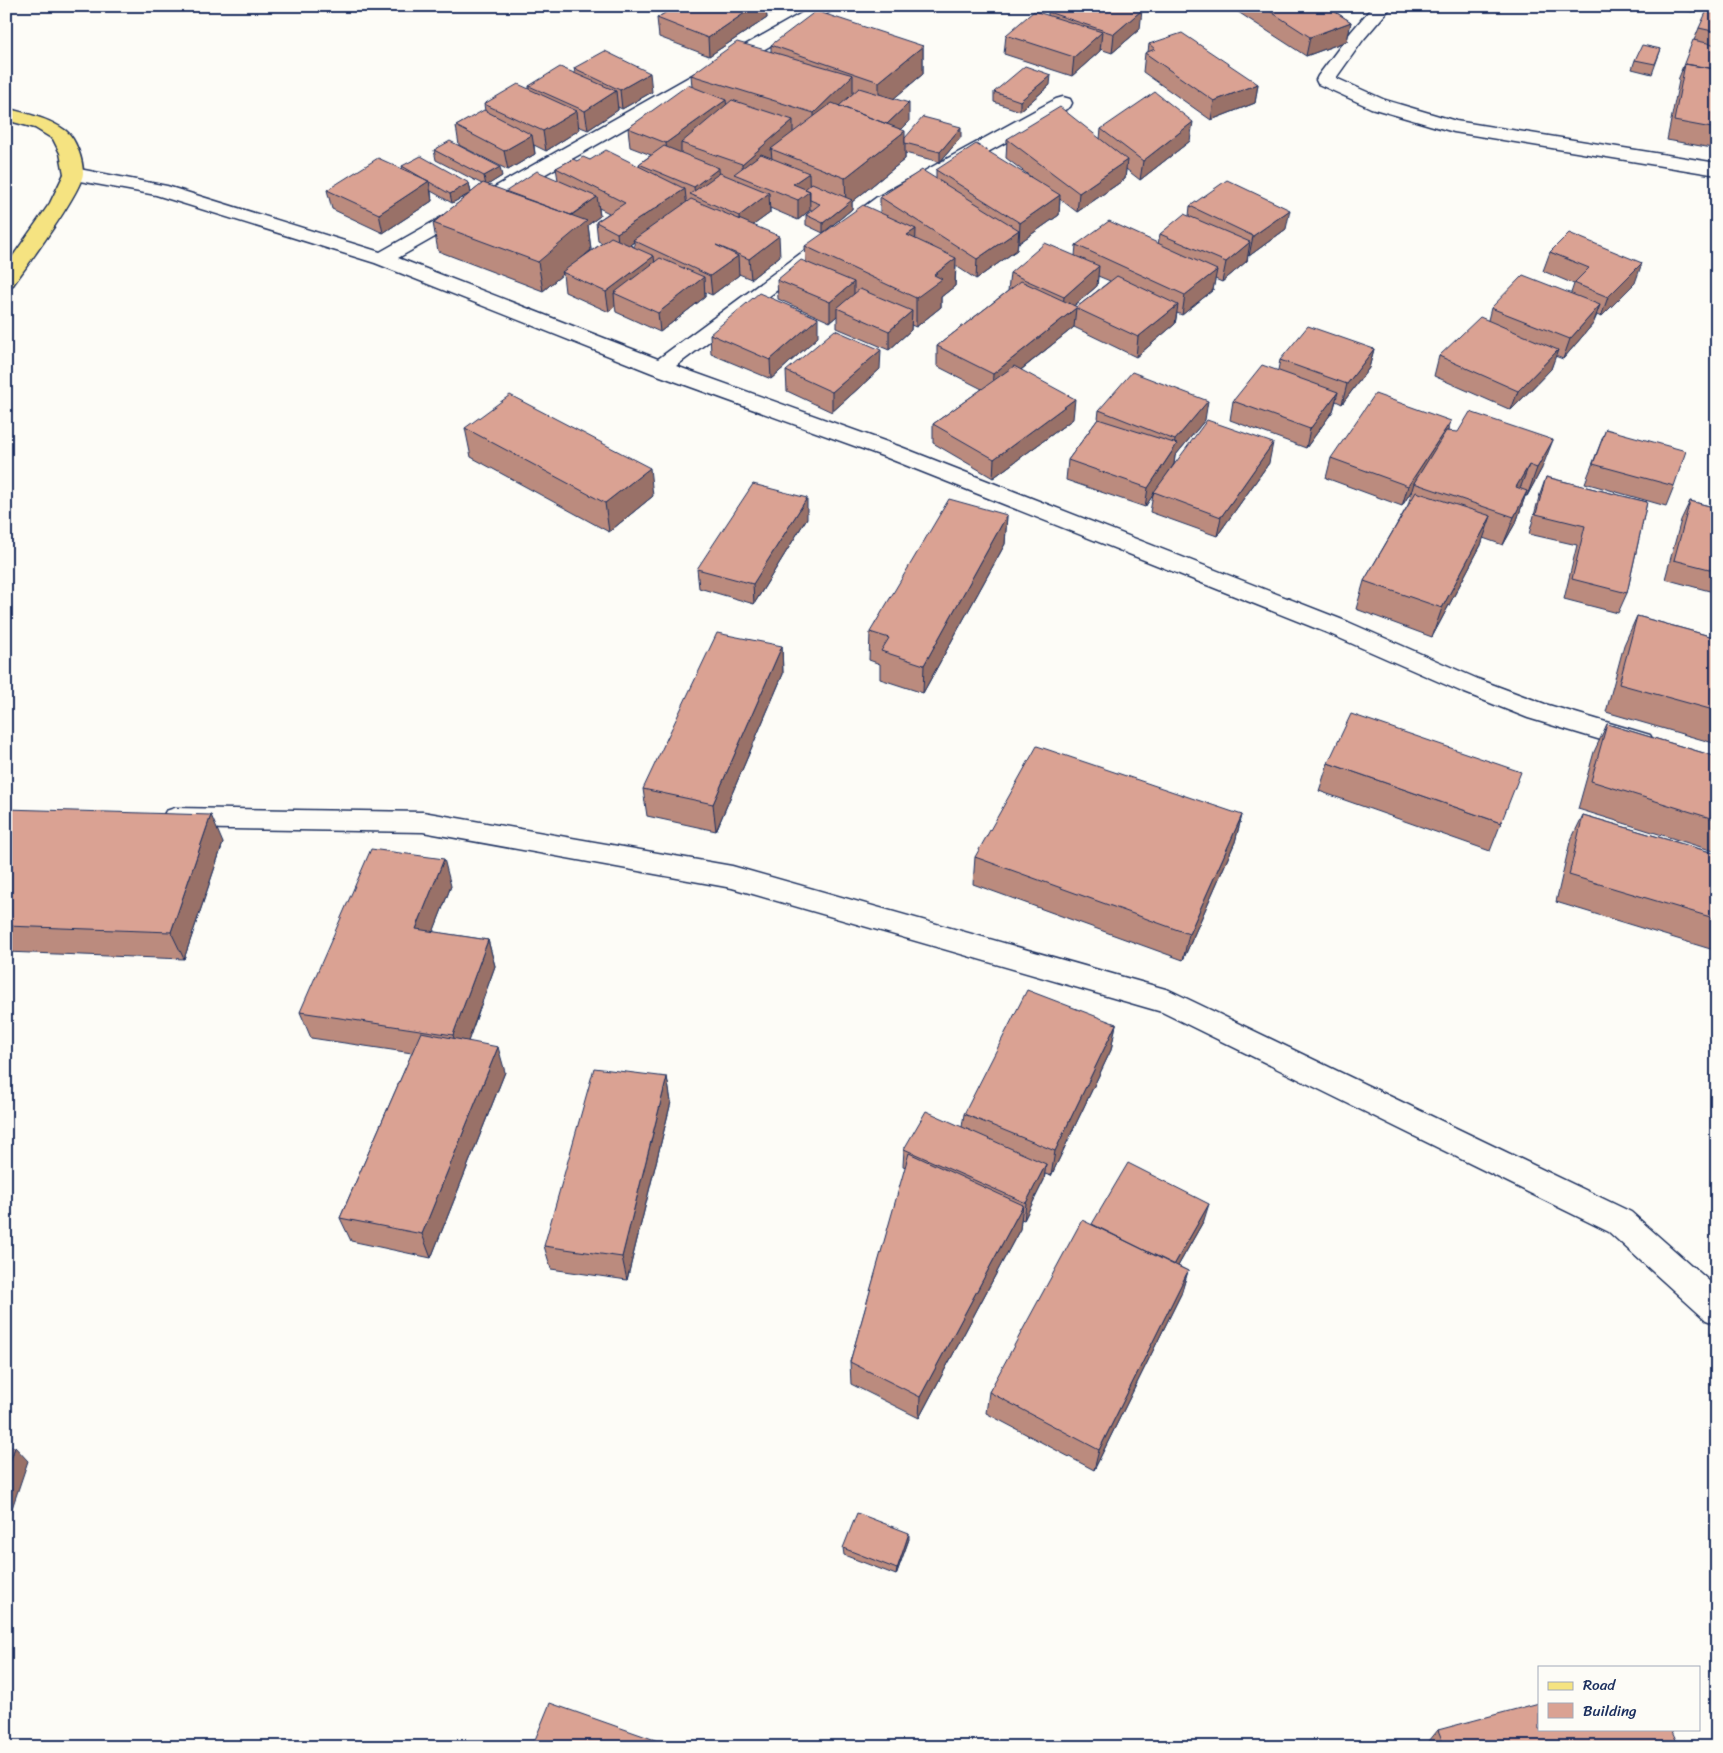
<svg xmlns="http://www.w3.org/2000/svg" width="1723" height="1753" font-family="Sriracha,sans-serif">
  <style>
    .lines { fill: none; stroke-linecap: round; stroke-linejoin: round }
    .minor-casing { stroke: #1b2f5e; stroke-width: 3 }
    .major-casing { stroke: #1b2f5e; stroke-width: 3 }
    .minor { fill: #fdfcf7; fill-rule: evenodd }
    .major { fill: #f5e381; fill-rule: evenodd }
    .wall { fill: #bb8b7e; stroke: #1b2f5e; fill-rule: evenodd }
    .shaded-wall { fill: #997167; stroke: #1b2f5e }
    .building { fill: #daa293; stroke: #1b2f5e }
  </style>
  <rect width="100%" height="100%" fill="#fdfcf7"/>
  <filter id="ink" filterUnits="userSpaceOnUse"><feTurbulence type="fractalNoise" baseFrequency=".02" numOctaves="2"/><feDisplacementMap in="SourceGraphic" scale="10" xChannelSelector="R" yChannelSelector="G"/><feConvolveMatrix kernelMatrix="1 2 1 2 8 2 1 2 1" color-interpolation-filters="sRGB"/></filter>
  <g filter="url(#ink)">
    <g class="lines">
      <!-- minor casing -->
      <g class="minor-casing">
        <path id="minor" d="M814 6H836L833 10 398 258 658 359 877 197 1056 99 1063 97 1070 99 1072 103 1070 107 891 205 676 366 901 447 1348 622 1478 679 1545 704 1650 735 1654 742 1650 749 1641 752 1528 718 1460 691 1330 634 885 457 652 373 375 263 156 195 74 180 67 178 64 174 67 170 74 168 167 186 380 252Z
          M1373 6H1392L1363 40 1336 78 1385 100 1456 121 1717 163V175L1454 132 1371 108 1318 84 1316 80 1318 76 1351 32Z
          M175 808 423 812 732 866 1169 990 1631 1212 1717 1288V1324L1706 1320 1609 1232 1162 1012 732 888 423 832 175 828 166 825 162 818 166 811Z"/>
      </g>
      <!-- major casing -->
      <g class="major-casing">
        <path id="major" d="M6 108C27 114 49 118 66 131 76 139 83 160 83 173 83 190 26 267 13 285L6 287V266L50 203 64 174 60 153 53 139 35 128 6 120Z"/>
      </g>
      <!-- minor -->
      <use href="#minor" class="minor"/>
      <!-- major -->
      <use href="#major" class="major"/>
    </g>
    <!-- wall -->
    <path class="wall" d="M676 6H784L772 14 766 12 767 18 709 56 659 37 657 18Z
      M1235 6H1326L1351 22 1347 41 1306 56 1235 10Z
      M1670 6H1696L1692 12Z
      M1717 6V45L1714 69H1717V136L1712 148 1667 140 1679 81 1678 80 1699 28Z
      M1048 12 1140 29 1112 53 1100 49V51L1072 76 1004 54 1006 35 1048 16Z
      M1149 44 1258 84 1255 103 1211 120 1143 72 1145 53 1148 52Z
      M771 45 923 46V74L894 98 909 122 901 130 905 138 961 137 940 162 905 153V159L852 202V209L823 233 806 225V215L812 210H810L798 220 770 208V213L753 225 780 256 751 279 739 274V275L712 295 705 292V297L660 332 616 312 615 306 609 312 565 292 563 274 543 291 438 251 433 223 482 184 436 160 434 150 502 176 487 185 505 192 558 180 556 168 577 161 590 160 639 166V164L651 155 630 147 628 128 692 87 691 75 771 52ZM599 208 609 213 596 222 598 241 602 243 575 263 591 250 588 225 600 216ZM634 242V247L630 245Z
      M1661 49 1652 74 1632 69 1635 60Z
      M574 68 652 92 622 109 618 107V110L588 130 578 126 579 130 546 151 534 145 535 154 508 170 459 145 456 126 485 111 484 104 529 89V86L575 73Z
      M1050 85 1020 111 994 102V92Z
      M1101 129 1190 141 1140 180 1126 169 1125 179 1077 212 1060 199 1059 215 1019 243 1018 242 1017 250 976 279 956 266 955 286 941 297V307L916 327 911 325V330L889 350 837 328V316L830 322 778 299 777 280 806 262 805 246 880 213V197L936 179V170L1031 177 1006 158 1007 139H1100Z
      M402 166 469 183 471 193 452 203 431 191 432 201 383 233 332 209 327 190 403 170Z
      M1190 206 1286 229 1249 256 1248 255 1247 261 1222 282 1215 279 1213 290 1182 315 1177 313 1175 324 1136 357 1074 327 1021 370 1073 419 993 478 933 443V424L982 389 937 366V346L1008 291 1010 273 1075 256 1076 245 1158 244 1160 234 1189 216ZM1098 276 1110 281 1077 307 1074 306 1097 286Z
      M1550 252 1635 283 1601 317 1597 315 1593 324 1563 359 1555 356 1551 369 1511 410 1434 376 1439 356 1488 320 1491 308 1571 293 1574 284 1543 271Z
      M710 334 818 337 771 379 711 354Z
      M1374 349 1369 368 1342 404 1336 401 1333 411 1306 448 1230 420 1233 401 1278 370 1280 360Z
      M880 369 832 412 787 391 786 371Z
      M1099 410 1205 420 1175 456 1174 464 1167 474 1269 463 1217 536 1150 512 1153 495 1145 507 1066 480 1068 460 1098 419Z
      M465 428 653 496 609 532 471 457Z
      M1606 429 1674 486 1666 506 1585 483Z
      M1448 431 1542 468 1527 496H1525L1517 520 1503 545 1483 538 1481 545 1432 637 1356 609 1364 581 1408 505 1412 490 1402 506 1326 478 1331 458Z
      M1546 477 1647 502 1627 593 1618 613 1564 599 1577 545 1529 534 1539 497Z
      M1690 501 1717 508V593L1665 579 1681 520Z
      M1007 515 1005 544 923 693 880 679V664L869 660 870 632Z
      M807 518 754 604 699 588 697 569Z
      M1637 616 1717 638V744L1606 712 1624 645Z
      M782 646 783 674 716 831 647 816 643 789Z
      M1607 724 1717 757V852L1578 809 1594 752Z
      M1328 763 1501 823 1490 851 1319 791Z
      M6 809 223 843 184 959 6 952Z
      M1242 815 1235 842 1183 960 973 884 975 857Z
      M1583 815 1717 854V951L1556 902 1570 842Z
      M451 886 433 932 488 940 495 966 468 1041 505 1072 431 1258 351 1241 340 1218 412 1053 311 1038 300 1012Z
      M1116 1024 1111 1050 1051 1176 1045 1174 1044 1180 1024 1220 1021 1219 1020 1229 919 1418 851 1384 850 1362 906 1167 903 1166 904 1149 962 1127 964 1114Z
      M667 1077 671 1102 627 1280 551 1269 544 1246Z
      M1204 1220 1178 1266 1188 1271 1181 1294 1094 1470 986 1413 989 1392 1091 1225Z
      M909 1539 896 1575 844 1555 843 1548Z
      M1438 1730 1677 1742 1670 1747H1431L1429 1741Z"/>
    <!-- shaded-wall -->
    <path class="shaded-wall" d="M755 6H766L767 18 709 56 708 38Z
      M771 6H784L772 14Z
      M1142 10 1140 29 1112 53 1114 34Z
      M1351 22 1347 41 1306 56 1310 37Z
      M1102 32 1100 51 1072 76 1074 57Z
      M923 46V74L879 111V82Z
      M650 73 652 92 622 109 620 90Z
      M853 75V103L814 141V113Z
      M1051 75 1050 85 1020 111V101Z
      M1258 84 1255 103 1211 120 1214 101Z
      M616 91 618 110 588 130 585 111Z
      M726 100 728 119 681 143V153L668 162 666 143Z
      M909 103V122L883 147V128Z
      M577 111 579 130 546 151 543 131Z
      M793 120V139L771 149 772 159 743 178 742 164Z
      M1193 122 1190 141 1140 180 1143 161Z
      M961 127V137L940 162V152Z
      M905 131V159L852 202V209L823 233V223L846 205 845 178Z
      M532 135 535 154 508 170 504 151Z
      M1127 160 1125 179 1077 212 1079 193Z
      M500 167 502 176 486 186 484 176Z
      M719 168 720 187 695 197 694 187Z
      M809 173 810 210 798 220V200L793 184Z
      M429 181 432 201 383 233 379 214Z
      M469 183 471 193 452 203 450 194Z
      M685 189 687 208 633 240 634 242 619 252 617 233Z
      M769 193 770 213 740 235 739 216Z
      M1060 195 1059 215 1019 243 1020 223Z
      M597 197 600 216 588 225 591 250 564 273 562 272 563 274 543 291 538 262 569 217Z
      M1290 210 1286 229 1249 256 1253 236Z
      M916 229 915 258 907 235Z
      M1019 230 1017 250 976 279 977 259Z
      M779 236 780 256 751 279 749 259Z
      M1250 242 1247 261 1222 282 1226 262Z
      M654 256 656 275 614 293 615 306 609 312 606 292Z
      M738 256 739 275 712 295 710 276Z
      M956 258 955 286 941 297V307L916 327V298L934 275Z
      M1642 263 1635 283 1601 317 1608 297Z
      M1099 266 1097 286 1062 316 1064 297Z
      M1217 270 1213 290 1182 315 1185 295Z
      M704 277 705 297 660 332 658 313Z
      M854 282V302L837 308V316L830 322V302Z
      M1178 305 1175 324 1136 357 1138 337Z
      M1600 305 1593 324 1563 359 1570 339Z
      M1076 308 1074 327 992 393 993 374Z
      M912 311 911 330 889 350V331Z
      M818 318V337L771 379 770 360Z
      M1374 349 1369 368 1342 404 1347 384Z
      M881 350 880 369 832 412V392Z
      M1558 350 1551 369 1511 410 1518 391Z
      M1338 392 1333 411 1306 448 1310 429Z
      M1075 399 1073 419 993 478 994 459Z
      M1208 401 1205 420 1175 456 1174 464 1155 493 1154 492 1153 495 1145 507 1148 488 1174 449 1175 440Z
      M1451 421 1445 440 1414 483 1412 490 1402 506 1408 486Z
      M1553 440 1542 468 1527 496 1537 468Z
      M1273 443 1269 463 1217 536 1221 517Z
      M1529 465 1518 494 1506 516 1516 487Z
      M650 468 653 496 609 532 605 503Z
      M1527 491 1517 520 1503 545 1514 517Z
      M807 498V518L754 604 753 584Z
      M1007 515 1005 544 923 693 924 665Z
      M1491 516 1481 545 1432 637 1442 608Z
      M782 646 783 674 716 831 713 804Z
      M211 815 223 843 184 959 171 932Z
      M1242 815 1235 842 1183 960 1189 934Z
      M444 859 451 886 424 956 416 929Z
      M488 940 495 966 461 1061 453 1035Z
      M1116 1024 1111 1050 1051 1176 1055 1151Z
      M498 1047 505 1072 431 1258 422 1234Z
      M667 1077 671 1102 627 1280 622 1257Z
      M1046 1164 1044 1180 1024 1220 1026 1203Z
      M1209 1204 1204 1220 1169 1282 1173 1267Z
      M1023 1205 1020 1229 919 1418 920 1397Z
      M1188 1271 1181 1294 1094 1470 1099 1450Z
      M15 1447 28 1461 6 1526V1473Z
      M909 1533V1539L896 1575 897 1569Z
      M1677 1742 1670 1747H1658Z"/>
    <!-- building -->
    <path class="building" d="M676 6H755L708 38 657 18Z
      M1056 6H1130L1142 10 1114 34 1048 12Z
      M1262 6H1326L1351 22 1310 37Z
      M1709 6H1717V32L1699 28Z
      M816 11 923 46 879 82 771 45Z
      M1034 11 1102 32 1074 57 1006 35Z
      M1182 33 1258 84 1214 101 1145 53 1155 49 1149 44Z
      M1693 40 1717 45V62L1714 69 1685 64 1682 71H1681Z
      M737 42 853 75 814 113 691 75Z
      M1642 45 1661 49 1655 64 1635 60Z
      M605 51 650 73 620 90 574 68Z
      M1685 64 1717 69V129L1674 121Z
      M1025 66 1051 75 1020 101 994 92Z
      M560 67 616 91 585 111 529 86Z
      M518 84 577 111 543 131 484 104Z
      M688 85 726 100 666 143 628 128Z
      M859 88 909 103 887 124 839 106Z
      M1155 92 1193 122 1143 161 1101 129Z
      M732 100 793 120 742 164 681 143Z
      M832 103 905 131 845 178 771 149Z
      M1060 107 1127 160 1079 193 1007 139Z
      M484 110 532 135 504 151 456 126Z
      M923 117 961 127 940 152 905 143V138Z
      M450 141 500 167 484 176 434 150Z
      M976 144 1060 195 1020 223 936 170Z
      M664 146 719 168 694 187 639 164Z
      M606 150 685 189 617 233 596 222 625 203 556 168 573 159 577 161 583 157 590 160Z
      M761 154 809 173 793 184 810 191 798 200 734 174Z
      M421 156 469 183 450 194 402 166Z
      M378 158 429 181 379 214 327 190Z
      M922 170 1019 230 977 259 880 197Z
      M537 171 597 197 571 215 505 192Z
      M720 173 769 193 739 216 690 194Z
      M1227 180 1290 210 1253 236 1190 206Z
      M483 183 587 221 538 262 433 223Z
      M812 183 852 200 823 223 806 215 820 204 810 200V191L805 189Z
      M691 199 779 236 749 259 716 245 738 256 710 276 633 240Z
      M863 205 916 229 907 235 956 258 934 275 942 279 916 298 805 246Z
      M1184 214 1250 242 1226 262 1160 234Z
      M1109 221 1217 270 1185 295 1076 245Z
      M1569 233 1642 263 1608 297 1574 283 1589 268 1550 252Z
      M611 237 654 256 606 292 562 272Z
      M1045 243 1099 266 1064 297 1010 273Z
      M660 258 704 277 658 313 614 293Z
      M801 260 854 282 830 302 777 280Z
      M1523 275 1600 305 1570 339 1491 308Z
      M1117 276 1178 305 1138 337 1076 308 993 374 937 346 1021 281 1077 307Z
      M860 289 912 311 889 331 837 308Z
      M759 293 818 318 770 360 710 334Z
      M1480 317 1558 350 1518 391 1439 356Z
      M1308 326 1374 349 1347 384 1280 360Z
      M835 330 881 350 832 392 786 371Z
      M1262 365 1338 392 1310 429 1233 401Z
      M1014 366 1075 399 994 459 933 424Z
      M1132 372 1208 401 1175 440 1099 410Z
      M1375 394 1451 421 1408 486 1331 458Z
      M510 395 650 468 605 503 465 428Z
      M1470 412 1553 440 1537 468 1529 465 1516 487 1527 491 1514 517 1414 483 1446 431 1458 432Z
      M1098 419 1177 444 1148 488 1068 460Z
      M1207 420 1273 443 1221 517 1154 492Z
      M1606 429 1686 451 1674 486 1593 464Z
      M1546 477 1647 502 1627 593 1572 579 1585 526 1536 514Z
      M753 484 807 498 753 584 697 569Z
      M1416 492 1491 516 1442 608 1364 581Z
      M949 499 1007 515 924 665 881 651 889 638 870 632Z
      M1690 501 1717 508V571L1674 560Z
      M1637 616 1717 638V711L1619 684Z
      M717 633 782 646 713 804 643 789Z
      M1351 714 1521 772 1501 823 1328 763Z
      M1607 724 1717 757V820L1591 781Z
      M1037 746 1242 815 1189 934 975 857Z
      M6 809 211 815 171 932 6 926Z
      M1583 815 1717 854V919L1569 875Z
      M371 849 444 859 416 929 488 940 453 1035 300 1012Z
      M1027 990 1116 1024 1055 1151 964 1114Z
      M421 1032 498 1047 422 1234 340 1218Z
      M594 1068 667 1077 622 1257 544 1246Z
      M926 1111 1046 1164 1026 1203 904 1149Z
      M909 1153 1023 1205 920 1397 850 1362Z
      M1128 1163 1209 1204 1174 1265 1092 1224Z
      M1082 1220 1188 1271 1099 1450 989 1392Z
      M6 1446 15 1447 6 1473Z
      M857 1513 909 1533 897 1569 843 1548Z
      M550 1703 675 1747H532Z
      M1539 1703V1729H1671L1677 1742 1658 1747H1445L1438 1730Z"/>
  </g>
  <!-- margin -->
  <rect width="1723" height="1753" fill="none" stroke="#fdfcf7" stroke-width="25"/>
  <rect x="12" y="12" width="1698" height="1728" fill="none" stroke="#1b2f5e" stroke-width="2" filter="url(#ink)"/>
  <!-- legend -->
  <rect x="1538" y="1666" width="162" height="65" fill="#fdfcf7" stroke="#a3aaba"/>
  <rect x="1548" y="1682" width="25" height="8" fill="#f5e381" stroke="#a3aaba"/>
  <text x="1583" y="1690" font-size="15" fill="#1b2f5e">Road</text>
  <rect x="1548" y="1703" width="25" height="15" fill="#daa293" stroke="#a3aaba"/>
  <text x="1583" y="1716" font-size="15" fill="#1b2f5e">Building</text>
</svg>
